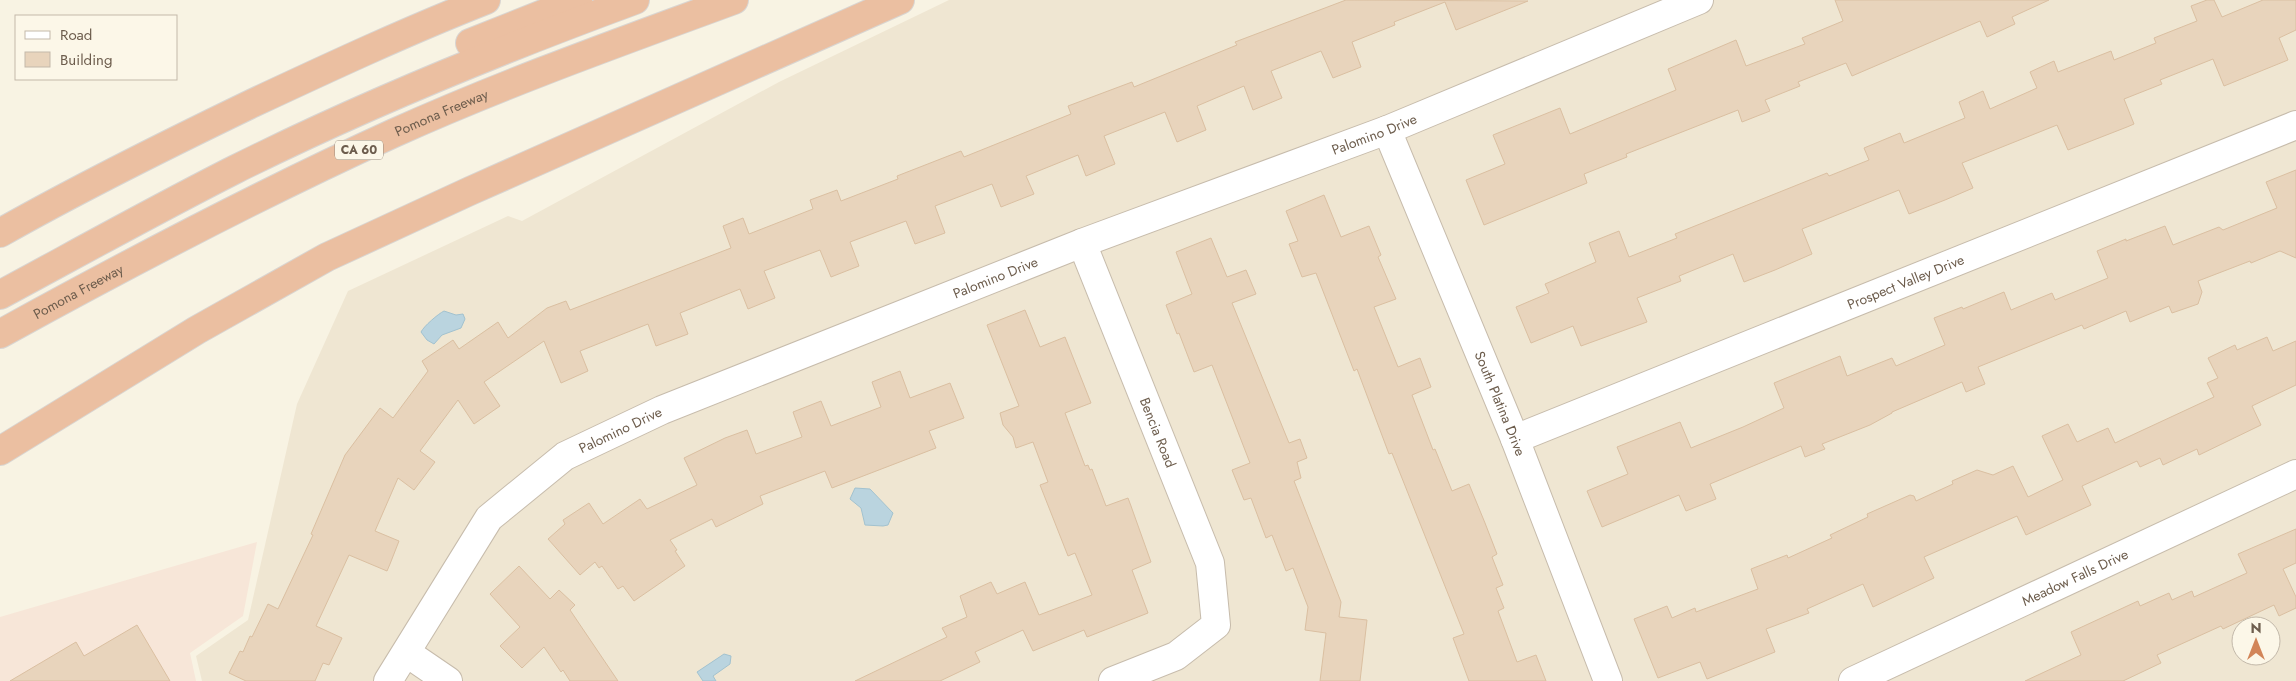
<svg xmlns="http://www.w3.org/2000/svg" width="2296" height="681" font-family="Jost,sans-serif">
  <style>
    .residential { fill: #efe6d2; fill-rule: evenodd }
    .commercial { fill: #f7e6d8 }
    .water { fill: #bad4df; stroke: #a2c2cf }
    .building { fill: #e8d4bc; stroke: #dabfa1 }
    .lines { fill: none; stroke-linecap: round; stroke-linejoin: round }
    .minor-casing { stroke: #c7bcac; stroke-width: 30 }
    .motorway-casing { stroke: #d9d5d1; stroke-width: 30 }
    .minor { stroke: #fff; stroke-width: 28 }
    .motorway { stroke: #ebbfa1; stroke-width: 28 }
    .labels { text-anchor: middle; stroke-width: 4; stroke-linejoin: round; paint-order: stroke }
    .shield { fill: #fcf7e8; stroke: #988b7c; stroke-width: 1 }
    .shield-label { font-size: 12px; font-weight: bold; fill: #6d5d4d }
    .street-label { font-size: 14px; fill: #6d5d4d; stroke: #fcf7e8 }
  </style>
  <rect width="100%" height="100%" fill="#f8f3e3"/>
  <!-- residential -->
  <path class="residential" d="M949 0H2296V681H202L196 656 248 620 297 404 348 291 508 216 522 221 779 82ZM2241 626H2271V656H2241Z"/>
  <!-- commercial -->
  <path class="commercial" d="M257 542 243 616 190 653 196 681H0V617Z"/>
  <!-- water -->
  <path class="water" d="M444 311 456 315 463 314 465 319 461 328 442 335 434 344 427 340 421 332C424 326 438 314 444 311Z
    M855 488 870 489 893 513 888 525 883 526 865 525 861 508 850 499Z
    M724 654 731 656 730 664 713 676 716 681H703L697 672Z"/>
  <!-- building -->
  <path class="building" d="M1346 0 1528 1 1456 30 1445 2 1394 22 1395 25 1352 42 1361 67 1333 78 1321 51 1271 71 1282 98 1253 110 1244 86 1197 106 1206 130 1177 142 1165 112 1104 136 1115 164 1086 176 1078 155 1026 176 1034 194 1001 207 992 184 935 206 945 233 915 244 906 221 850 242 859 266 831 277 820 250 764 271 775 298 748 309 740 289 680 313 688 334 656 346 648 324 580 351 588 371 561 383 544 341 484 382 500 406 474 424 458 400 420 451 435 462 414 490 398 478 375 531 399 541 390 564 387 571 349 555 316 626 342 638 329 665 323 663 315 681H246L229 673 240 651 243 652 250 636 252 637 268 604 278 609 313 535 311 534 345 455 380 408 393 418 428 371 422 361 453 340 459 349 498 322 508 338 547 308 566 301 570 310 731 248 723 226 743 218 749 234 813 209 810 200 837 190 841 201 898 179 897 176 961 151 964 157 1071 114 1068 106 1132 82 1134 87 1237 45 1235 42Z
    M1835 0H2049L2012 17 2015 24 1987 37 1980 21 1852 76 1846 63 1798 82 1800 86 1765 100 1770 111 1742 122 1738 110 1626 154 1627 157 1584 174 1587 183 1484 225 1466 180 1505 164 1493 135 1560 108 1570 134 1676 90 1668 69 1736 40 1746 66 1805 44 1802 38 1843 21Z
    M2207 0H2214L2222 17 2263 0H2296V30L2279 38 2288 60 2224 86 2213 59 2160 80 2162 84 2124 99 2134 124 2127 127 2068 150 2057 125 1962 163 1973 188 1945 200 1909 214 1899 190 1802 229 1812 254 1775 270 1744 282 1733 254 1679 276 1681 281 1637 298 1647 322 1581 346 1573 326 1531 343 1516 307 1549 293 1545 284 1596 262 1589 243 1619 231 1629 257 1677 238 1675 234 1827 173 1829 176 1869 160 1864 148 1900 133 1904 143 1965 118 1959 102 1983 91 1990 109 2037 88 2030 72 2054 61 2058 72 2111 51 2114 60 2156 43 2154 38 2197 21 2191 6Z
    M2296 170V258L2280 251 2251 263 2250 261 2198 281 2202 292 2198 304 2172 313 2169 306 2130 322 2126 311 2084 329 2082 325 1978 367 1985 384 1966 392 1962 382 1892 412V413L1870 425 1822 444 1825 449 1805 457 1801 446 1710 484 1716 499 1686 511 1679 495 1602 527 1587 491 1628 474 1617 447 1680 422 1691 448 1743 427 1784 408 1774 383 1840 356 1847 376 1892 358 1896 366 1945 345 1934 318 1962 307 1963 309 2004 292 2011 310 2052 293 2055 300 2108 278 2097 251 2126 239V241L2165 226 2173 245 2219 227 2223 230 2277 208 2266 182Z
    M1324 195 1341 237 1369 226 1381 255 1378 257 1396 299 1374 307 1398 367 1420 358 1431 387 1412 395 1433 450 1435 449 1452 491 1469 484 1485 523 1497 554 1492 557 1503 585 1496 588 1504 608 1498 611 1517 662 1536 655 1546 681H1469L1453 638 1464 634 1392 453 1389 454 1357 369 1354 371 1316 273 1302 277 1289 244 1298 241 1286 211Z
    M1211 238 1227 277 1246 270 1256 294 1232 303 1289 443 1300 439 1307 458 1297 462 1301 478 1294 481 1341 602 1339 617 1367 620 1360 681H1320L1326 633 1305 630 1308 607 1293 568 1286 571 1272 535 1266 538 1251 498 1244 500 1232 470 1250 463 1212 365 1194 372 1179 333 1177 334 1166 305 1192 294 1176 252Z
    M1025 310 1040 347 1065 337 1091 403 1065 413 1085 466 1088 465 1090 470 1092 469 1106 506 1128 498 1131 506 1151 562 1132 570 1148 613 1087 637 1084 630 1033 651 1023 630 975 652 980 662 940 681H855L947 637 942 628 967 617 960 596 991 582 997 594 1025 582 1039 615 1092 595 1075 553 1068 556 1040 485 1048 482 1033 442 1016 448 1013 437 1003 425 1000 413 1019 406 987 325Z
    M2267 337 2273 351 2296 341V385L2252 406 2261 425 2199 455 2197 449 2163 465 2160 458 2140 467 2137 461 2082 486 2091 505 2026 535 2017 516 1924 557 1934 578 1873 607 1863 584 1807 609 1809 613 1766 629 1775 652 1707 679 1700 662 1658 678 1634 619 1667 606 1672 618 1695 608 1696 612 1758 589 1751 569 1787 555 1788 558 1832 538 1830 535 1868 517 1867 514 1910 495 1914 496 1916 501 1953 484 1952 481 1977 470 1993 475 2013 466 2028 497 2063 480 2042 436 2068 424 2077 442 2108 428 2115 443 2214 397 2207 383 2218 378 2208 358 2235 345 2237 350Z
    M900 371 910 398 950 383 964 418 929 431 936 448 832 488 825 471 760 496 763 504 716 527 712 519 670 540 677 550 675 551 685 566 634 601 623 586 618 589 602 566 599 568 595 562 580 575 548 539 565 524 563 520 589 503 603 524 640 499 647 509 697 485 684 458 725 438 747 430 756 454 802 437 793 412 821 401 831 426 881 407 872 382Z
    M2296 529V563L2283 569 2296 597V608L2279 616 2274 605 2223 629 2221 626 2157 655 2161 663 2123 681H2025L2081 655 2071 632 2138 601 2140 606 2169 593 2172 600 2192 591 2194 597 2247 573 2238 554Z
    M519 566 550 599 559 590 575 605 570 610 618 681H570L563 670 561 672 544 647 522 668 500 646 520 627 490 594Z
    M137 625 170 681H10L76 642 84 656Z"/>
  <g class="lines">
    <!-- minor casing -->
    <g class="minor-casing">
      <g id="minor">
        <path id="s1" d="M1387 130 1515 439 1608 681"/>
        <path id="s2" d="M1082 243 1210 563 1216 625 1176 656 1113 681"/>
        <path id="s3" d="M1515 439 2296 125"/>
        <path d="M407 653 448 681"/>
        <path id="s4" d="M388 681 489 518 565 456 662 410 1082 243 1387 130 1699 0"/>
        <path id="s5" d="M1853 681 2296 474"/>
      </g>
    </g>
    <!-- motorway casing -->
    <g class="motorway-casing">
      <g id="motorway">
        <path d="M470 43 578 0"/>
        <path d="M0 233C83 186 168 144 253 103 330 67 407 31 486 0"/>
        <path d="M0 295C78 253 155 210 234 170 364 105 499 50 635 0"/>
        <path id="s6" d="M0 334C129 263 260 194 394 133 505 83 620 42 734 0"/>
        <path d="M0 451 197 330 327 257 470 191 900 0"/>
      </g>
    </g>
    <!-- minor -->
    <use href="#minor" class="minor"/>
    <!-- motorway -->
    <use href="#motorway" class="motorway"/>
  </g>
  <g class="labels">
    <!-- shield labels -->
    <rect class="shield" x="335" y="140.5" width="48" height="19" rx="4"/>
    <g class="shield-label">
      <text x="359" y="154">CA 60</text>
    </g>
    <!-- street labels -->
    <g class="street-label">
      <text dy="5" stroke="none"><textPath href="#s6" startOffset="494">Pomona Freeway</textPath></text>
      <text dy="5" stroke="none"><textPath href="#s4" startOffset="1161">Palomino Drive</textPath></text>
      <text dy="5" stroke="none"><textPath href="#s4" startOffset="756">Palomino Drive</textPath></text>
      <text dy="5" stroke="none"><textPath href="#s3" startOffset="421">Prospect Valley Drive</textPath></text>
      <text dy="5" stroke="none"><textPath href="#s6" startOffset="89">Pomona Freeway</textPath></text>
      <text dy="5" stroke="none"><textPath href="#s1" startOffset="296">South Platina Drive</textPath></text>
      <text dy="5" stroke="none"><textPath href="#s4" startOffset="351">Palomino Drive</textPath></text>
      <text dy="5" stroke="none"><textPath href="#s2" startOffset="204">Bencia Road</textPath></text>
      <text dy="5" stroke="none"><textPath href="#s5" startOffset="245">Meadow Falls Drive</textPath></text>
    </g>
  </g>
  <!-- legend -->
  <rect x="15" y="15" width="162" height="65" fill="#fcf7e8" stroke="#c3b9aa"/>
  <rect x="25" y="31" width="25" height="8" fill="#ffffff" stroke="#c3b9aa"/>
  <text x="60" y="40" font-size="15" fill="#6d5d4d">Road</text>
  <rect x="25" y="52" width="25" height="15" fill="#e8d4bc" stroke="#c3b9aa"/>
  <text x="60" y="65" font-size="15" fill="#6d5d4d">Building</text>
  <!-- north arrow -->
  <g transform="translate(2256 641)"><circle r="24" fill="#fcf7e8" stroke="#c3b9aa"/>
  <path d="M0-4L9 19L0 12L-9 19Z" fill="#d28558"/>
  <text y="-8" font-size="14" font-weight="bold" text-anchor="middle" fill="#6d5d4d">N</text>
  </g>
</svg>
